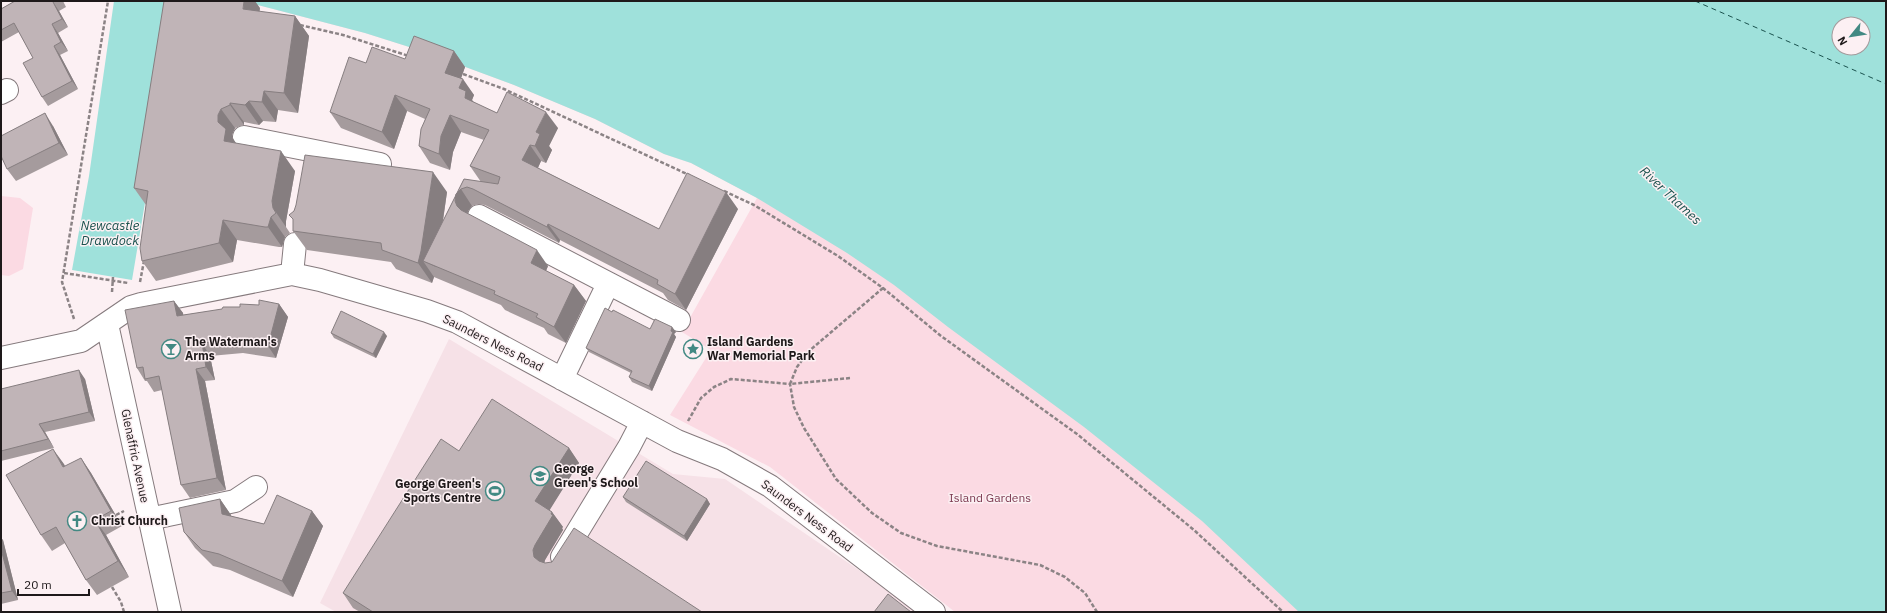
<svg xmlns="http://www.w3.org/2000/svg" width="1887" height="613" font-family="'IBM Plex Sans',sans-serif">
  <style>
    .built { fill: #f6e1e7 }
    .green { fill: #fbdae3 }
    .water { fill: #9fe1db; fill-rule: evenodd }
    .lines { fill: none; stroke-linecap: round; stroke-linejoin: round }
    .ferry { stroke: #1a524e; stroke-width: 1; stroke-dasharray: 5 4; stroke-linecap: butt }
    .minor-casing { stroke: #857a7d; stroke-width: 24 }
    .path { stroke: #8b8385; stroke-width: 2.5; stroke-dasharray: 4 2; stroke-linecap: butt }
    .minor { stroke: #fff; stroke-width: 22 }
    .wall { fill: #a59b9d }
    .shaded-wall { fill: #867e80 }
    .building { fill: #c0b4b7; stroke: #867e80 }
    .labels { text-anchor: middle; stroke-width: 3; stroke-linejoin: round; paint-order: stroke }
    .poi-label { font-size: 12px; font-weight: bold; fill: #1e191a; stroke: #fcf0f3; text-anchor: start }
    .street-label { font-size: 12px; fill: #1e191a; stroke: #fcf0f3 }
    .park-label { font-size: 12px; fill: #7c3950; stroke: #fcf0f3 }
    .water-label { font-size: 13px; font-style: italic; fill: #1a524e; stroke: #fcf0f3 }
  </style>
  <rect width="100%" height="100%" fill="#fcf0f3"/>
  <!-- built -->
  <path class="built" d="M449 339 673 474 725 479 894 594 917 612H336L320 603Z"/>
  <!-- green -->
  <path class="green" d="M242 1H536L1452 612H955L770 467 670 415 711 350 682 332 757 198 691 163 664 154 595 119 514 85 425 52 365 33Z
    M1 196 20 198 33 208 23 269 9 276 1 275Z"/>
  <!-- water -->
  <path class="water" d="M114 1H179L132 280 72 270 89 176Z
    M242 1H1886V612H1299L1202 521 1084 427 948 327 894 285 847 253 757 198 691 163 664 154 595 119 514 85 425 52 365 33ZM1839 24H1863V48H1839Z"/>
  <g class="lines">
    <!-- ferry -->
    <path class="ferry" d="M1695 1 1886 84"/>
    <!-- minor casing -->
    <g class="minor-casing">
      <path id="minor" d="M1 93 7 90
        M244 137 380 164
        M479 216 679 320
        M292 274 295 244
        M107 324 170 612
        M1 358 81 341 131 307 141 304 292 274 320 280 427 311 457 322 677 441 722 459 770 486 934 612
        M562 379 608 284
        M149 519 235 501 256 487
        M562 557 629 447 642 422"/>
    </g>
    <!-- path -->
    <path class="path" d="M300 25 343 35 409 56
      M463 74 504 89 689 175
      M724 191 754 205 838 256 883 288 941 336 1077 434 1194 530 1283 612
      M64 273 128 283
      M140 282 144 261
      M112 292 113 277
      M74 319 62 282 108 1
      M850 378 790 384 797 367 809 351 883 288
      M688 421 701 398 714 387 731 379 790 384 794 407 804 428 836 479 872 513 901 533 937 546 1040 565 1065 577 1085 593 1097 612
      M116 515 124 511
      M112 587 121 602 124 612"/>
    <!-- minor -->
    <use href="#minor" class="minor"/>
  </g>
  <!-- wall -->
  <path class="wall" d="M15 1H63L66 7 59 11 68 27 58 33 68 51 60 55 78 89 48 106 42 97 33 58 19 32 1 42V9Z
    M260 8 259 12 295 16 309 36 298 113 278 110 276 122 263 121 259 125 244 122V125L235 128 232 135V137L236 144 295 171 286 221V227L290 233 285 237 282 247H279L237 240 233 262 156 281 142 261 146 205 134 188Z
    M454 51 465 67 461 78 474 95 472 100 474 103 497 113 558 128 549 146 552 150 546 163 541 161 538 168 659 229 738 209 686 310 668 300 663 293 560 240 559 243 485 205 478 204 472 206 468 211 467 214 548 266 546 271 574 285 586 301 566 343 548 334 544 328 505 310 501 305 434 277 432 283 396 269 391 262 307 250 293 231 447 192 443 221 464 179 481 182 470 166 484 140 461 132 453 152 450 170 430 163 419 146 425 119 407 111 394 149 341 128 330 112 366 63 405 59Z
    M53 126 68 155 16 181 7 169Z
    M174 301 183 313V315L240 307 279 304 288 317 276 358 243 353 210 356 215 380 205 381 226 490 190 498 181 485 162 390 154 392 147 381H145L137 368Z
    M672 327 676 332 674 334 676 337 652 391 632 382 629 377 631 373 589 352 586 348 650 329Z
    M331 333 387 336 376 358 334 338Z
    M85 379 95 421 45 432 54 448 1 461V389Z
    M569 448 579 463 549 510 552 512 563 527 562 528 563 530 545 560 544 563 702 612H360L353 608 343 593 459 451Z
    M81 458 91 473 122 526 106 535 129 577 97 595 86 580 65 543 52 551 41 535 65 467Z
    M623 497 707 499 710 504 687 541 626 502Z
    M220 499 231 515V516L264 524 312 511 323 526 293 597 230 570 213 566 195 548 184 532Z
    M1 538 3 540 18 600 1 604Z"/>
  <!-- shaded-wall -->
  <path class="shaded-wall" d="M244 1H255L260 8 257 29 243 9Z
    M53 2 59 11 68 27 62 19Z
    M295 16 309 36 298 113 284 93Z
    M52 24 58 33 68 51 61 42Z
    M54 46 60 55 78 89 72 81Z
    M454 51 465 67 457 90 445 73Z
    M463 79 474 95 472 100 478 108 465 98 459 88Z
    M264 91 278 110 276 122 262 102Z
    M395 95 407 111 394 149 382 132Z
    M249 101 263 121 259 125 245 105Z
    M230 103 244 122V125L230 105Z
    M221 109 235 128 232 135V137L240 149 224 141 218 122V115Z
    M546 112 558 128 549 146 552 150 546 163 535 146 536 132Z
    M45 113 53 126 68 155 59 143Z
    M450 115 461 132 453 152 450 170 439 154 441 136Z
    M530 145 541 161 534 176 522 160Z
    M281 151 295 171 286 221V227L273 208 272 201Z
    M433 172 447 192 436 267 423 261 434 277 432 283 418 263Z
    M461 189 472 206 468 211 467 217 457 206 455 201 456 194Z
    M726 192 738 209 686 310 675 294Z
    M271 217 285 237 282 247 268 227Z
    M223 220 237 240 233 262 219 243Z
    M548 224 560 240 559 243 547 227Z
    M537 250 548 266 542 280 531 263Z
    M574 285 586 301 566 343 554 327Z
    M174 301 183 313 186 328 177 316Z
    M279 304 288 317 276 358 268 346Z
    M672 327 676 332 674 334 676 337 652 391 649 386Z
    M384 332 387 336 376 358 373 354Z
    M202 343 210 356 215 380 206 367Z
    M196 369 205 381 226 490 217 478Z
    M79 370 85 379 95 421 89 412Z
    M39 424 45 432 54 448 48 439Z
    M569 448 579 463 546 516 535 501Z
    M53 449 64 464 74 483 63 467Z
    M81 458 91 473 122 526 111 511Z
    M220 499 231 515 233 529 222 514Z
    M707 499 710 504 687 541 684 536Z
    M312 511 323 526 293 597 282 581Z
    M552 512 563 527 562 528 563 530 545 560 544 565 545 572 534 557 533 550 535 545Z
    M95 520 106 535 129 577 118 561Z
    M1 538 3 540 18 600 12 591 1 549Z"/>
  <!-- building -->
  <path class="building" d="M15 1H55L53 2 62 19 52 24 61 42 54 46 72 81 42 97 23 63 33 58 14 23 1 30V9Z
    M164 1H244L243 9 295 16 284 93 264 91 262 102 249 101 245 105 230 103V105L221 109 218 115V122L226 129 224 141 281 151 272 201 273 208 276 213 271 217 268 227H265L223 220 219 243 142 261 140 248 148 191 134 188Z
    M414 36 454 51 445 73 463 79 459 88 466 91 465 98 497 113 507 92 546 112 536 132 540 134 535 146 530 145 522 160 659 229 687 173 726 192 675 294 657 284 658 280 548 224 547 227 473 189 467 187 461 189 456 194 455 201 457 206 461 210 537 250 531 263 574 285 554 327 536 317 538 314 494 294 495 291 423 261 464 179 498 184 500 177 470 166 489 130 450 115 441 136 439 154 419 146 421 129 430 109 395 95 382 132 330 112 349 57 366 63 372 47 405 59Z
    M45 113 59 143 7 169 1 156V136Z
    M305 155 433 172 421 251 418 263 382 250 381 243 293 231V219L289 215 294 211 296 205Z
    M259 300 279 304 268 346 235 340 202 343 206 367 196 369 217 478 181 485 159 376 145 379 143 367 137 368 125 310 174 301 177 316 222 309 223 307H240V304L259 305Z
    M605 308 612 312 613 310 650 329 655 319 672 327 671 331 673 332 649 386 629 377 632 371 586 348Z
    M341 311 384 332 373 354 331 333Z
    M79 370 89 412 39 424 48 439 1 451V389Z
    M492 399 569 448 535 501 552 512 551 514 553 515 535 545 533 550 534 557 539 561 545 563 552 562 574 528 702 612H373L343 593 441 439 459 451Z
    M53 449 63 467 81 458 111 511 95 520 118 561 86 580 56 527 41 535 6 475Z
    M646 461 707 499 684 536 623 497Z
    M277 495 312 511 282 581 219 554 202 550 184 532 179 508 220 499 222 514 264 524Z
    M1 549 12 591 1 593Z
    M888 594 911 612H874Z"/>
  <!-- icons -->
  <defs>
    <g id="bar-ring" transform="scale(1)"><circle r="9.5" fill="#fcf0f3" stroke="#428983" stroke-width="1.5"/><path d="M-6-5H6L.8 .8V4.5H3.5V6h-7V4.5H-.8V.8Z" fill="#428983"/></g>
    <g id="sight-ring" transform="scale(1)"><circle r="9.5" fill="#fcf0f3" stroke="#428983" stroke-width="1.5"/><path d="M0-6L1.8-2.2L6-1.7L2.9 1.2L3.7 5.4L0 3.3L-3.7 5.4L-2.9 1.2L-6-1.7L-1.8-2.2Z" fill="#428983"/></g>
    <g id="school-ring" transform="scale(1)"><circle r="9.5" fill="#fcf0f3" stroke="#428983" stroke-width="1.5"/><path d="M0-5L7-2L0 1L-7-2ZM-4 1L0 2.5L4 1V4Q0 6-4 4Z" fill="#428983"/></g>
    <g id="stadium-ring" transform="scale(1)"><circle r="9.5" fill="#fcf0f3" stroke="#428983" stroke-width="1.5"/><path d="M0-5a6.5 5 0 1 0 0 10a6.5 5 0 1 0 0-10ZM-3.5-1.8h7v3.6h-7Z" fill="#428983"/></g>
    <g id="church-ring" transform="scale(1)"><circle r="9.5" fill="#fcf0f3" stroke="#428983" stroke-width="1.5"/><path d="M-1.2-6h2.4v3.5h3.3v2.4h-3.3V6h-2.4V-.1h-3.3v-2.4h3.3Z" fill="#428983"/></g>
  </defs>
  <g fill-rule="evenodd">
    <use href="#bar-ring" x="171" y="349"/>
    <use href="#sight-ring" x="693" y="349"/>
    <use href="#school-ring" x="540" y="476"/>
    <use href="#stadium-ring" x="495" y="491"/>
    <use href="#church-ring" x="77" y="521"/>
  </g>
  <g class="labels">
    <!-- poi labels -->
    <g class="poi-label">
      <text x="185" y="346">The Waterman's<tspan x="185" dy="14">Arms</tspan></text>
      <text x="707" y="346">Island Gardens<tspan x="707" dy="14">War Memorial Park</tspan></text>
      <text x="554" y="473">George<tspan x="554" dy="14">Green's School</tspan></text>
      <text x="481" y="488" text-anchor="end">George Green's<tspan x="481" dy="14">Sports Centre</tspan></text>
      <text x="91" y="525">Christ Church</text>
    </g>
    <!-- street labels -->
    <g class="street-label">
      <text transform="translate(493 343) rotate(27)" y="4">Saunders Ness Road</text>
      <text transform="translate(135 456) rotate(78)" y="4">Glenaffric Avenue</text>
      <text transform="translate(807 516) rotate(37)" y="4">Saunders Ness Road</text>
    </g>
    <!-- park labels -->
    <g class="park-label">
      <text x="990" y="502">Island Gardens</text>
    </g>
    <!-- water labels -->
    <g class="water-label">
      <text transform="translate(1671 195) rotate(43)" y="5">River Thames</text>
      <text x="110" y="230">Newcastle<tspan x="110" dy="15">Drawdock</tspan></text>
    </g>
  </g>
  <!-- border -->
  <rect width="1887" height="613" fill="none" stroke="#1e191a" stroke-width="4"/>
  <!-- north arrow -->
  <g transform="translate(1851 36) rotate(240)"><circle r="19" fill="#fcf0f3" stroke="#a39a9c"/>
  <path d="M0-3L7 15L0 10L-7 15Z" fill="#428983"/>
  <text y="-6" font-size="11" font-weight="bold" text-anchor="middle" fill="#1e191a">N</text>
  </g>
  <!-- scale -->
  <path d="M18 589v6h71v-6" fill="none" stroke="#1e191a" stroke-width="2"/>
  <text x="24" y="589" font-size="12" fill="#1e191a" stroke="#fcf0f3" stroke-width="3" paint-order="stroke">20 m</text>
</svg>
